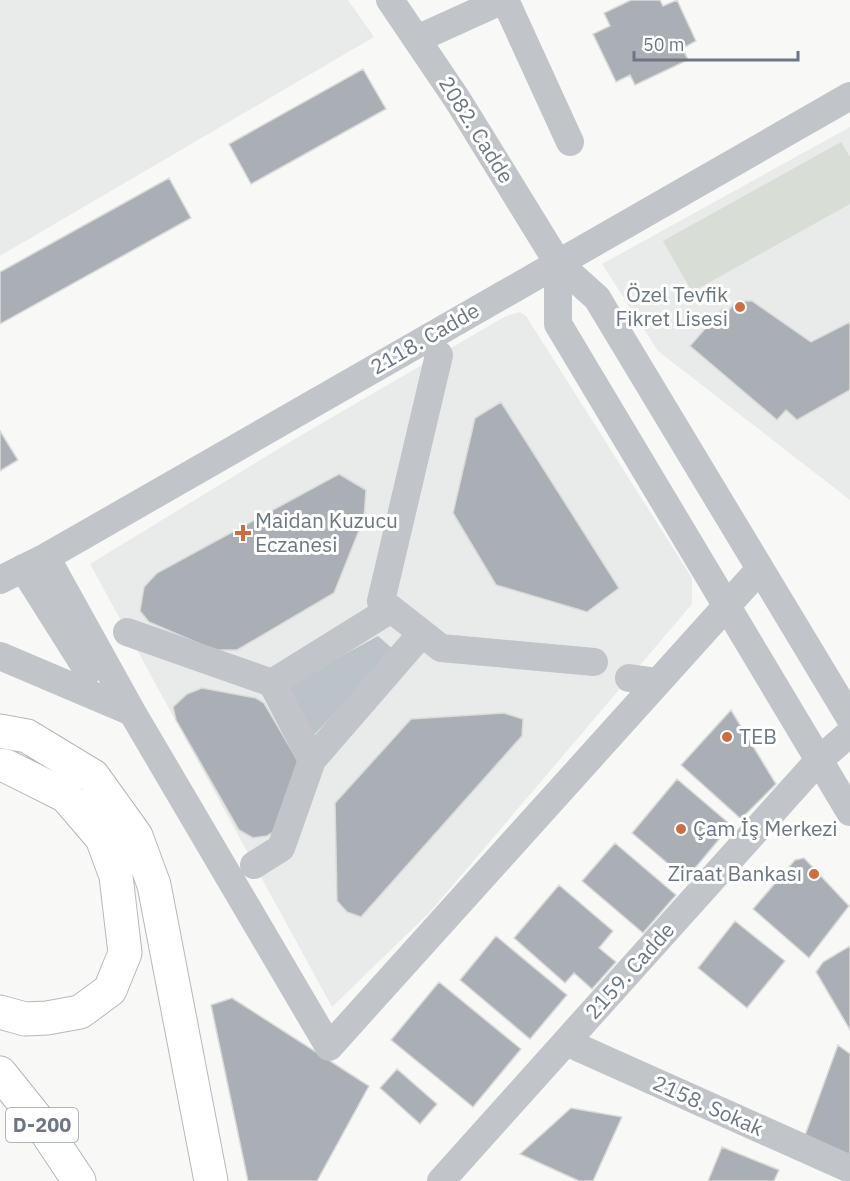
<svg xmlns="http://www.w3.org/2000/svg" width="850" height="1181" font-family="'IBM Plex Sans',sans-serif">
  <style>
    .built { fill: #e9eaea }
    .green { fill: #d8ddd6 }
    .water { fill: #bbc3c8 }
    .building { fill: #aaafb6; stroke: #dadad9; stroke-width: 1.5 }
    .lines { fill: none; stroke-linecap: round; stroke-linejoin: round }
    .major-casing { stroke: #b5b8bc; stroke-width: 35 }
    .highway-casing { stroke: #b5b7bb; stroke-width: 35 }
    .minor { stroke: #c1c4c8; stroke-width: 28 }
    .major { stroke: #fff; stroke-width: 33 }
    .highway { stroke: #fff; stroke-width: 33 }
    .poi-dot { fill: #cd6e42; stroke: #fff; stroke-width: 2 }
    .labels { text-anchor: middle; stroke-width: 6; stroke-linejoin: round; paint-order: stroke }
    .shield { fill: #fff; stroke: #98a0a9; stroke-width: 1.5 }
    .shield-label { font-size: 20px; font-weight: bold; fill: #6c7784 }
    .street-label { font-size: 21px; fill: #6c7784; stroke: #fff }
    .poi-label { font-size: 21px; fill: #6c7784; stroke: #fff; text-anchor: start }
  </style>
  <rect width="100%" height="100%" fill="#f8f9f7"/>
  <!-- built -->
  <path class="built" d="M0 0H348L374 37 0 256Z
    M850 127V500L658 351 602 264Z
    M520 312 526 316 692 578V604L430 912 332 1007 90 564 293 440 506 316Z"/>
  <!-- green -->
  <path class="green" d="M841 142 850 157V204L692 292 663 241Z"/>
  <!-- water -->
  <path class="water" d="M378 636 394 650 312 737 287 686Z"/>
  <!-- building -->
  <path class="building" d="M631 0H660L663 6 677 0 696 41 683 48 688 60 635 85 630 75 616 82 593 34 610 26 604 13Z
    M363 69 386 109 251 184 229 144Z
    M169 178 191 218 0 324V272Z
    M744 301H752L811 342 850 322V390L797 420 786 410 777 420 690 346 723 308 727 312 733 305Z
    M501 402 619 588 587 612 496 585 453 513 475 418Z
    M0 431 18 460 0 471Z
    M339 474 366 490 364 518 334 593 237 650H214L149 622 140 611 144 587 157 573Z
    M202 688 256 698 264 703 294 754 299 764 284 824 267 836 253 838 239 830 176 720 173 707 187 694Z
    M731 710 776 784 741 819 681 765Z
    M504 713 523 719 522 736 361 917 347 912 337 901 335 803 411 719Z
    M677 779 731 825 686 879 632 833Z
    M615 843 676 895 643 933 582 881Z
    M804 858 849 906 809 958 753 909 795 860Z
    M559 885 613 931 599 948 616 962 592 989 574 973 565 983 514 938Z
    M735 921 785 961 747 1008 698 968Z
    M496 936 567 995 530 1039 460 980Z
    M850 946V1030L816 972 823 962Z
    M439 982 521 1049 473 1107 391 1040Z
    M232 998 369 1086 317 1181H248L211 1005Z
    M838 1045 850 1054V1158L804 1138Z
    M397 1069 437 1104 420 1124 380 1088Z
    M571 1108 622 1117 593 1181H579L520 1154Z
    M722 1147 779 1170 774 1181H708Z"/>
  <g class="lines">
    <!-- major casing -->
    <g class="major-casing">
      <path id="major" d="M0 731 27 736 93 776 136 836 154 885 211 1181
        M0 765 6 766 66 796 102 838 116 876 125 953 110 990 80 1012 47 1018 25 1019 0 1012"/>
    </g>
    <!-- highway casing -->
    <g class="highway-casing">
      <path id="highway" d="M0 1073 41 1124 79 1181"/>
    </g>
    <!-- minor -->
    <path class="minor" d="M390 0 457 99 558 263 597 298 850 718
      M505 0 570 142
      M417 39 503 0
      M558 263V324L850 812
      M439 355 381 601 441 648 594 662
      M46 557 132 712 329 1047 760 569
      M23 568 88 671
      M0 580 46 557 850 96
      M127 632 272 683 391 609
      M0 656 132 712
      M629 678 658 682
      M272 683 312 760
      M254 865 281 848 312 760 422 633
      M566 1042 850 1169
      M441 1181 819 760 850 733"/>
    <!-- major -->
    <use href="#major" class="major"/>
    <!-- highway -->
    <use href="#highway" class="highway"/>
  </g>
  <!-- markers -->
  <g class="poi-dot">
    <circle cx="740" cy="307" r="6"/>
    <path d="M240 524h6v6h6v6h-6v6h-6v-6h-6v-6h6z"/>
    <circle cx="727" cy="737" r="6"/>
    <circle cx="681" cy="829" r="6"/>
    <circle cx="814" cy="874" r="6"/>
  </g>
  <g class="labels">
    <!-- shield labels -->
    <rect class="shield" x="6" y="1108" width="72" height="34" rx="4.5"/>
    <g class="shield-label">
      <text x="42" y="1132">D-200</text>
    </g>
    <!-- street labels -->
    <g class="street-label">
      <text transform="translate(476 130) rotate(58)" y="7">2082. Cadde</text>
      <text transform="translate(425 339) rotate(-30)" y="7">2118. Cadde</text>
      <text transform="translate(630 971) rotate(-48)" y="7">2159. Cadde</text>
      <text transform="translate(708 1106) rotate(24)" y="7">2158. Sokak</text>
    </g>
    <!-- poi labels -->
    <g class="poi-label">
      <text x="728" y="302" text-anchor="end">Özel Tevfik<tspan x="728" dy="24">Fikret Lisesi</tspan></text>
      <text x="255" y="528">Maidan Kuzucu<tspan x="255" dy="24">Eczanesi</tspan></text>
      <text x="739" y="744">TEB</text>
      <text x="693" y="836">Çam İş Merkezi</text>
      <text x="802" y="881" text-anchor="end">Ziraat Bankası</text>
    </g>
  </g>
  <!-- scale -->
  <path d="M634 51v9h164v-9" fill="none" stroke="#6c7784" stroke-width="3"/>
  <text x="643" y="51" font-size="18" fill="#6c7784" stroke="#ffffff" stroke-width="4.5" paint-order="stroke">50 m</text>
</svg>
